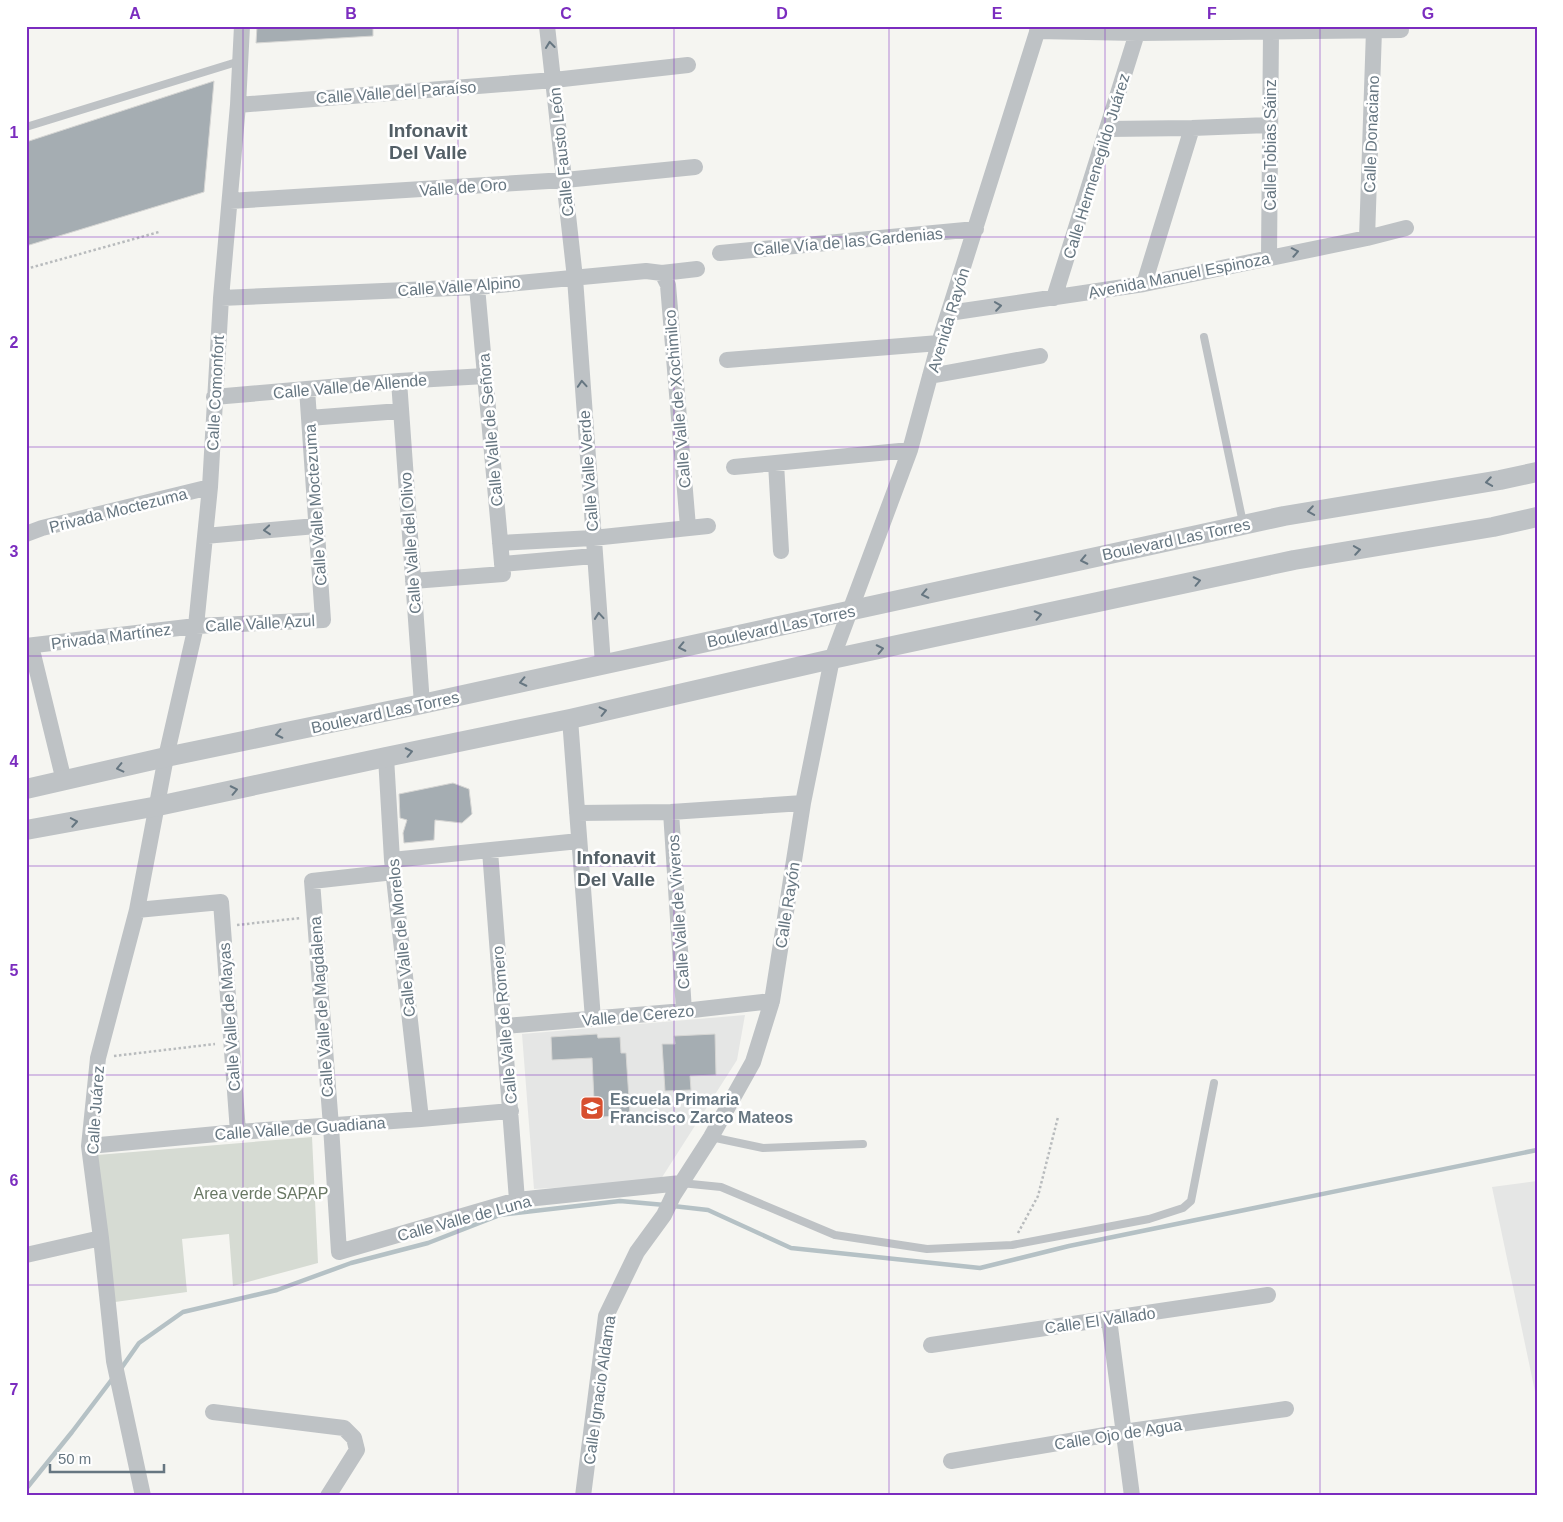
<svg xmlns="http://www.w3.org/2000/svg" width="1563" height="1522" font-family="Arial,sans-serif">
  <style>
    .built { fill: #e5e6e5 }
    .green { fill: #d6dbd3 }
    .lines { fill: none; stroke-linecap: round; stroke-linejoin: round }
    .stream { stroke: #b5c1c5; stroke-width: 4.5 }
    .building { fill: #a5adb2; stroke: #d6d6d4 }
    .path { stroke: #b8bbbd; stroke-width: 2.5; stroke-dasharray: 2.5 2.5; stroke-linecap: butt }
    .service { stroke: #bec2c5; stroke-width: 8 }
    .minor { stroke: #bec2c5; stroke-width: 16 }
    .tertiary { stroke: #bec2c5; stroke-width: 20 }
    .oneway { stroke: #667681 }
    .grid { fill: none; stroke: #7b2cbf; stroke-width: 1; stroke-opacity: 0.55 }
    .labels { text-anchor: middle; stroke-width: 5; stroke-linejoin: round; paint-order: stroke }
    .street-label { font-size: 16px; fill: #667681; stroke: #fff }
    .poi-label { font-size: 16px; font-weight: bold; fill: #667681; stroke: #fff; text-anchor: start }
    .park-label { font-size: 16px; fill: #697864; stroke: #fff }
    .quarter-label { font-size: 19px; font-weight: bold; fill: #535f66; stroke: #fff }
    .neatline { fill: none; stroke: #7b2cbf; stroke-width: 2 }
    .grid-label { font-size: 16px; text-anchor: middle; font-weight: bold; fill: #7b2cbf }
  </style>
  <rect width="100%" height="100%" fill="#f5f5f1"/>
  <!-- built -->
  <path class="built" d="M745 1015 737 1060 659 1182 534 1189 522 1034Z
    M1537 1181V1401L1492 1187Z"/>
  <!-- green -->
  <path class="green" d="M312 1137 318 1263 233 1286 229 1234 182 1239 187 1292 115 1302 97 1155Z"/>
  <g class="lines">
    <!-- stream -->
    <path class="stream" d="M673 1206 708 1210 791 1248 980 1268 1069 1246 1537 1150
      M120 1370 139 1343 183 1312 277 1290 351 1263 428 1243 500 1215 620 1201 665 1205
      M26 1489 72 1432 113 1378"/>
  </g>
  <!-- building -->
  <path class="building" d="M257 26H373V36L256 43Z
    M214 81 204 192 26 246V142Z
    M453 783 469 789 472 814 462 823 435 820 434 840 404 843 403 833 407 820 400 818 399 794Z
    M597 1034 598 1038 620 1037 621 1053H626L630 1115 603 1117 602 1100H594L592 1058 552 1060 551 1037Z
    M715 1034 716 1075 690 1076 691 1090 665 1091 662 1044H675L674 1036Z"/>
  <g class="lines">
    <!-- path -->
    <path class="path" d="M26 269 159 232
      M237 925 301 918
      M114 1056 215 1044
      M1018 1233 1038 1196 1058 1117"/>
    <!-- service -->
    <path class="service" d="M26 127 240 61
      M1204 337 1243 523
      M711 1137 763 1148 863 1144
      M681 1183 721 1187 835 1235 927 1249 1012 1245 1149 1219 1183 1208 1191 1201 1214 1083"/>
    <!-- minor -->
    <path class="minor" d="M547 26 575 278 603 664
      M1037 31 1137 33 1401 30
      M238 105 554 80 688 65
      M1107 129 1192 128 1269 125
      M230 201 565 180 695 167
      M1367 238 1374 30
      M720 253 976 229
      M1269 257 1271 32
      M662 273 668 285 688 527
      M1144 284 1192 128
      M221 298 477 287 646 271 662 273 697 269
      M1054 298 1137 33
      M949 313 1144 284 1367 238 1406 228
      M727 360 939 343
      M930 376 1040 356
      M399 381 422 704
      M214 397 399 381 485 376
      M309 418 400 411
      M776 463 781 551
      M734 467 910 450
      M26 534 42 528 210 487
      M205 536 316 526
      M500 543 593 538 708 526
      M502 564 594 556
      M413 581 503 574 477 287
      M26 646 196 626 323 620 307 389
      M31 646 64 781
      M570 719 593 1019
      M386 757 392 860 421 1119
      M671 812 684 1011
      M577 813 671 812 803 803
      M490 851 517 1200
      M392 860 579 841
      M394 872 312 881 331 1126 339 1252 517 1200 681 1183
      M137 910 221 902 238 1132
      M504 1026 684 1011 772 1001
      M89 1146 238 1132 421 1119 511 1111
      M26 1255 101 1238
      M1109 1319 1132 1496
      M931 1345 1268 1295
      M213 1412 344 1428 354 1438 357 1450 328 1496
      M951 1461 1123 1432 1286 1409
      M143 1496 114 1361 101 1238 89 1146 98 1058 137 910 166 757 196 626 210 487 221 298 238 105 242 26
      M583 1496 606 1316 637 1252 664 1215 673 1196 711 1137 753 1062 772 1001 803 803 832 659 910 450 939 343 1039 26"/>
    <!-- tertiary -->
    <path class="tertiary" d="M26 789 166 757 422 704 1284 516 1500 480 1537 472
      M26 830 158 806 386 757 570 719 832 659 1294 560 1493 527 1537 517"/>
  </g>
  <!-- one-way arrows -->
  <defs><path id="oneway-chevron" d="M-2-3.5L2.5 0L-2 3.5" fill="none" stroke-width="1.6" stroke-linecap="round" stroke-linejoin="round" transform="scale(1.25)"/></defs>
  <g class="oneway">
    <use href="#oneway-chevron" transform="translate(550 45) rotate(-96)"/>
    <use href="#oneway-chevron" transform="translate(1295 252) rotate(-11)"/>
    <use href="#oneway-chevron" transform="translate(998 306) rotate(-8)"/>
    <use href="#oneway-chevron" transform="translate(582 384) rotate(-94)"/>
    <use href="#oneway-chevron" transform="translate(1489 482) rotate(171)"/>
    <use href="#oneway-chevron" transform="translate(1311 511) rotate(171)"/>
    <use href="#oneway-chevron" transform="translate(267 530) rotate(175)"/>
    <use href="#oneway-chevron" transform="translate(1357 550) rotate(-9)"/>
    <use href="#oneway-chevron" transform="translate(1084 560) rotate(168)"/>
    <use href="#oneway-chevron" transform="translate(1197 581) rotate(-12)"/>
    <use href="#oneway-chevron" transform="translate(925 594) rotate(168)"/>
    <use href="#oneway-chevron" transform="translate(1038 615) rotate(-12)"/>
    <use href="#oneway-chevron" transform="translate(599 616) rotate(-95)"/>
    <use href="#oneway-chevron" transform="translate(682 647) rotate(168)"/>
    <use href="#oneway-chevron" transform="translate(880 649) rotate(-12)"/>
    <use href="#oneway-chevron" transform="translate(523 682) rotate(168)"/>
    <use href="#oneway-chevron" transform="translate(603 711) rotate(-13)"/>
    <use href="#oneway-chevron" transform="translate(279 734) rotate(168)"/>
    <use href="#oneway-chevron" transform="translate(409 752) rotate(-12)"/>
    <use href="#oneway-chevron" transform="translate(120 768) rotate(167)"/>
    <use href="#oneway-chevron" transform="translate(234 790) rotate(-12)"/>
    <use href="#oneway-chevron" transform="translate(74 822) rotate(-10)"/>
  </g>
  <!-- grid -->
  <path class="grid" d="M243 26V1496M458 26V1496M674 26V1496M889 26V1496M1105 26V1496M1320 26V1496M26 237H1537M26 447H1537M26 656H1537M26 866H1537M26 1075H1537M26 1285H1537"/>
  <!-- icons -->
  <defs>
    <g id="school-square" transform="scale(1.25)"><rect x="-9" y="-9" width="18" height="18" rx="4" fill="#d74f2f" stroke="#fff"/><path d="M0-5L7-2L0 1L-7-2ZM-4 1L0 2.5L4 1V4Q0 6-4 4Z" fill="#fff"/></g>
  </defs>
  <g fill-rule="evenodd">
    <use href="#school-square" x="592" y="1108"/>
  </g>
  <g class="labels">
    <!-- street labels -->
    <g class="street-label">
      <text transform="translate(396 92) rotate(-4)" y="6">Calle Valle del Paraíso</text>
      <text transform="translate(1371 134) rotate(-88)" y="6">Calle Donaciano</text>
      <text transform="translate(1270 145) rotate(-90)" y="6">Calle Tobias Sáinz</text>
      <text transform="translate(561 152) rotate(-96)" y="6">Calle Fausto León</text>
      <text transform="translate(1096 166) rotate(-73)" y="6">Calle Hermenegildo Juárez</text>
      <text transform="translate(463 187) rotate(-4)" y="6">Valle de Oro</text>
      <text transform="translate(848 241) rotate(-5)" y="6">Calle Vía de las Gardenias</text>
      <text transform="translate(1179 275) rotate(-11)" y="6">Avenida Manuel Espinoza</text>
      <text transform="translate(459 286) rotate(-4)" y="6">Calle Valle Alpino</text>
      <text transform="translate(948 320) rotate(-73)" y="6">Avenida Rayón</text>
      <text transform="translate(350 386) rotate(-5)" y="6">Calle Valle de Allende</text>
      <text transform="translate(215 393) rotate(-87)" y="6">Calle Comonfort</text>
      <text transform="translate(677 399) rotate(-95)" y="6">Calle Valle de Xochimilco</text>
      <text transform="translate(490 430) rotate(-95)" y="6">Calle Valle de Señora</text>
      <text transform="translate(588 471) rotate(-94)" y="6">Calle Valle Verde</text>
      <text transform="translate(315 505) rotate(-94)" y="6">Calle Valle Moctezuma</text>
      <text transform="translate(118 510) rotate(-14)" y="6">Privada Moctezuma</text>
      <text transform="translate(1176 539) rotate(-12)" y="6">Boulevard Las Torres</text>
      <text transform="translate(410 543) rotate(-94)" y="6">Calle Valle del Olivo</text>
      <text transform="translate(260 623) rotate(-3)" y="6">Calle Valle Azul</text>
      <text transform="translate(781 626) rotate(-12)" y="6">Boulevard Las Torres</text>
      <text transform="translate(111 636) rotate(-7)" y="6">Privada Martínez</text>
      <text transform="translate(385 712) rotate(-12)" y="6">Boulevard Las Torres</text>
      <text transform="translate(787 905) rotate(-81)" y="6">Calle Rayón</text>
      <text transform="translate(678 912) rotate(-94)" y="6">Calle Valle de Viveros</text>
      <text transform="translate(401 938) rotate(-96)" y="6">Calle Valle de Morelos</text>
      <text transform="translate(321 1007) rotate(-94)" y="6">Calle Valle de Magdalena</text>
      <text transform="translate(638 1015) rotate(-5)" y="6">Valle de Cerezo</text>
      <text transform="translate(229 1017) rotate(-94)" y="6">Calle Valle de Mayas</text>
      <text transform="translate(504 1025) rotate(-95)" y="6">Calle Valle de Romero</text>
      <text transform="translate(95 1110) rotate(-86)" y="6">Calle Juárez</text>
      <text transform="translate(300 1128) rotate(-4)" y="6">Calle Valle de Guadiana</text>
      <text transform="translate(464 1218) rotate(-15)" y="6">Calle Valle de Luna</text>
      <text transform="translate(1100 1320) rotate(-8)" y="6">Calle El Vallado</text>
      <text transform="translate(599 1390) rotate(-82)" y="6">Calle Ignacio Aldama</text>
      <text transform="translate(1118 1434) rotate(-9)" y="6">Calle Ojo de Agua</text>
    </g>
    <!-- poi labels -->
    <g class="poi-label">
      <text x="610" y="1105">Escuela Primaria<tspan x="610" dy="18">Francisco Zarco Mateos</tspan></text>
    </g>
    <!-- park labels -->
    <g class="park-label">
      <text x="261" y="1199">Area verde SAPAP</text>
    </g>
    <!-- quarter labels -->
    <g class="quarter-label">
      <text x="428" y="137">Infonavit<tspan x="428" dy="22">Del Valle</tspan></text>
      <text x="616" y="864">Infonavit<tspan x="616" dy="22">Del Valle</tspan></text>
    </g>
  </g>
  <!-- border -->
  <rect width="1563" height="1522" fill="none" stroke="#ffffff" stroke-width="55"/>
  <!-- scale -->
  <path d="M50 1464v8h114v-8" fill="none" stroke="#667681" stroke-width="2.5"/>
  <text x="58" y="1464" font-size="15" fill="#667681" stroke="#ffffff" stroke-width="4" paint-order="stroke">50 m</text>
  <rect x="28" y="28" width="1508" height="1466" class="neatline"/>
  <g class="grid-label">
    <text x="135" y="19">A</text>
    <text x="351" y="19">B</text>
    <text x="566" y="19">C</text>
    <text x="782" y="19">D</text>
    <text x="997" y="19">E</text>
    <text x="1212" y="19">F</text>
    <text x="1428" y="19">G</text>
    <text x="14" y="138">1</text>
    <text x="14" y="348">2</text>
    <text x="14" y="557">3</text>
    <text x="14" y="767">4</text>
    <text x="14" y="976">5</text>
    <text x="14" y="1186">6</text>
    <text x="14" y="1395">7</text>
  </g>
</svg>
